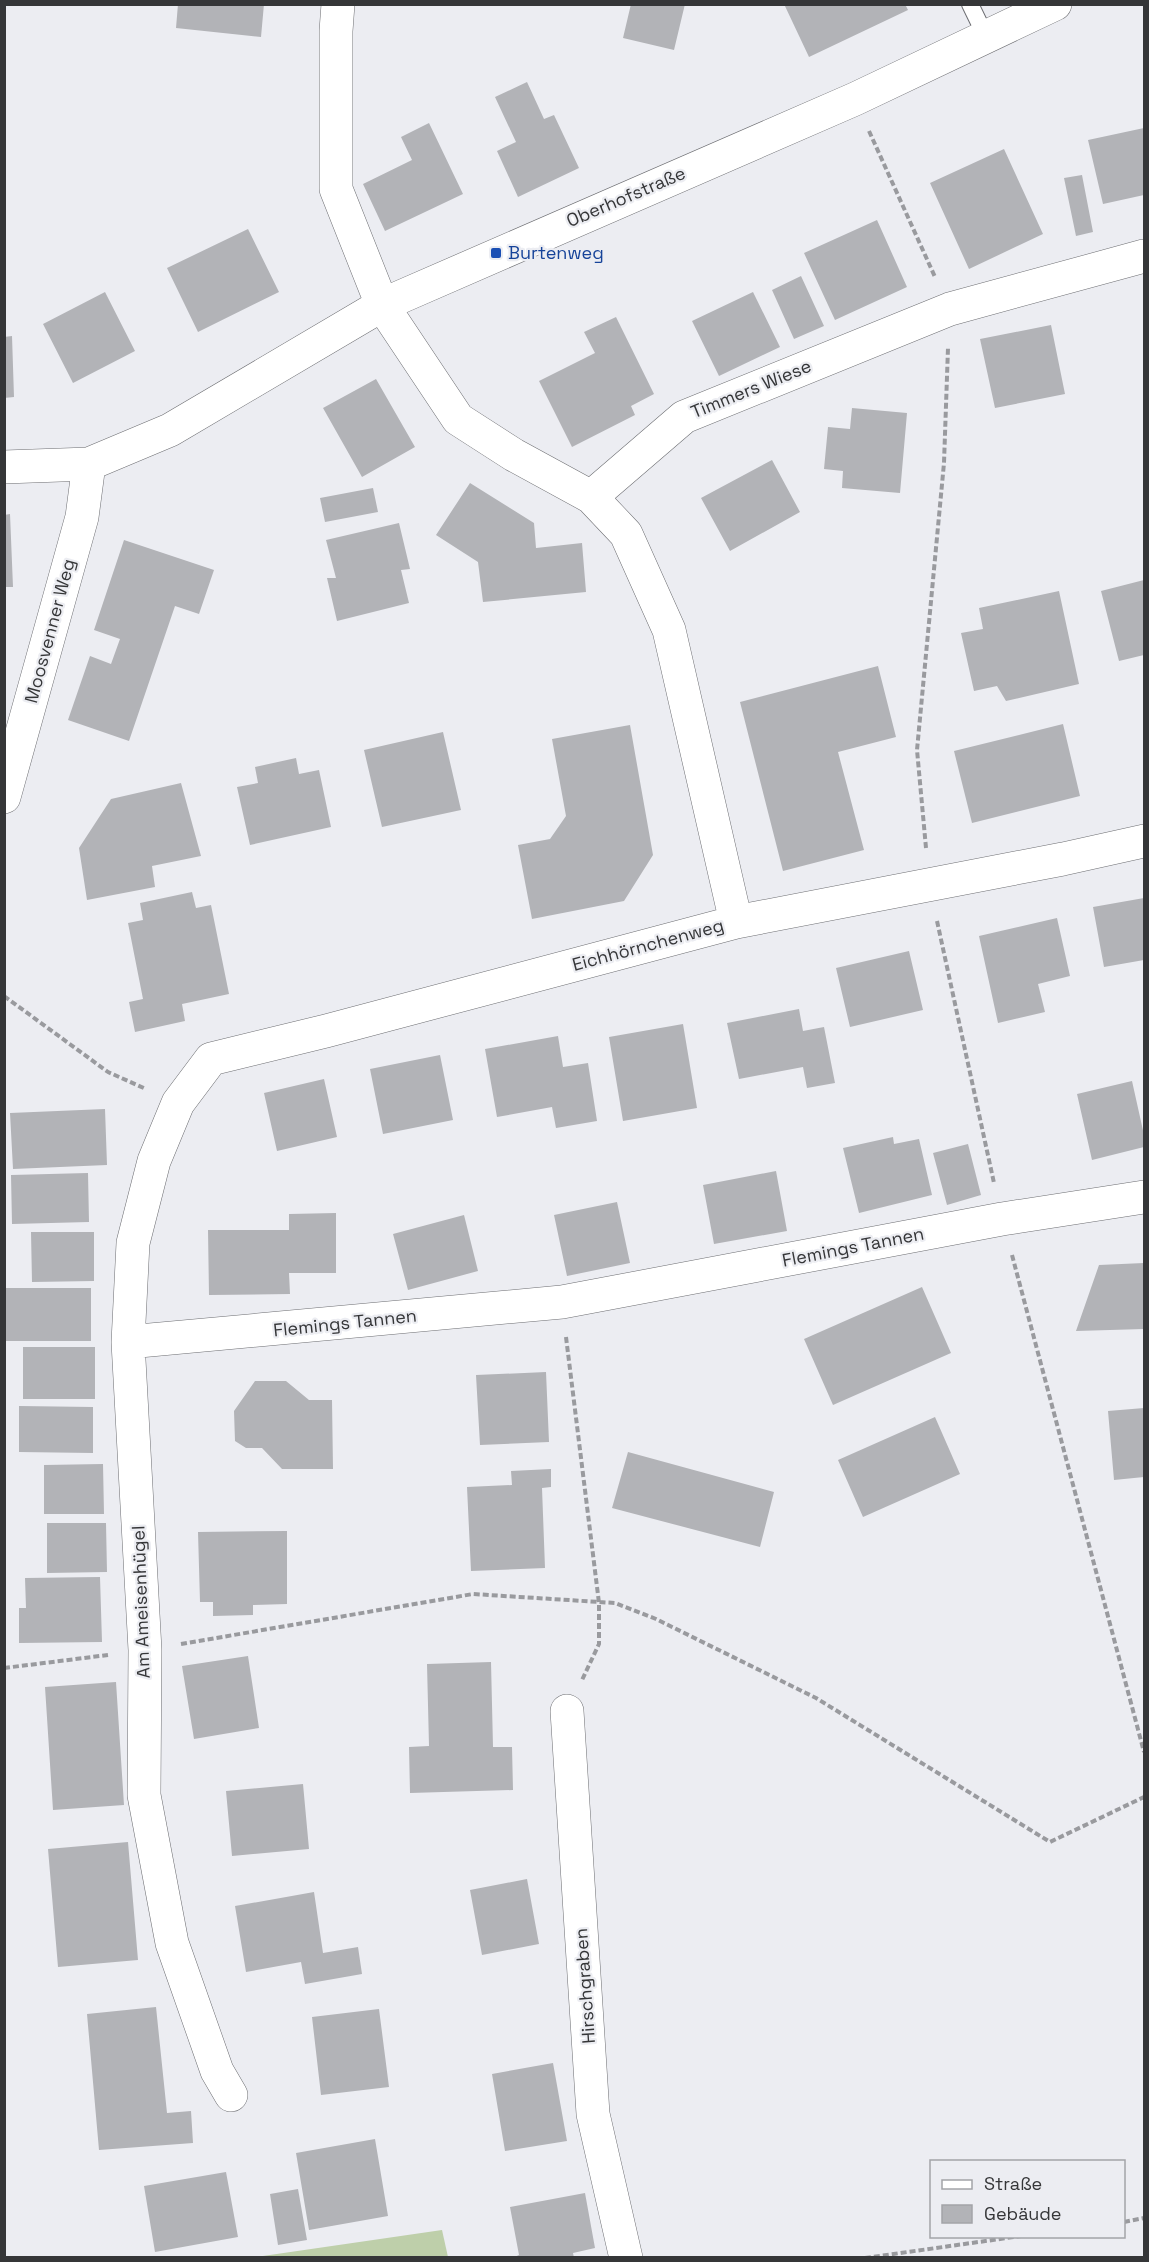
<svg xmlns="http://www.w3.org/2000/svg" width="1149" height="2262" font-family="'Space Grotesk',sans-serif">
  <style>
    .green { fill: #becfaa }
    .building { fill: #b2b3b7 }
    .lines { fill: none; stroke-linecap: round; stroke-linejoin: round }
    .service-casing { stroke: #6d6e72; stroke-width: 18 }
    .minor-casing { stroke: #6d6e72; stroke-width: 34 }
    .path { stroke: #999a9e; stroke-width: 4; stroke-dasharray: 6 3; stroke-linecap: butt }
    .service { stroke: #fff; stroke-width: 16 }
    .minor { stroke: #fff; stroke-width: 33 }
    .transit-dot { fill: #1a4fb4; stroke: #ecedf2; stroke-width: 2 }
    .labels { text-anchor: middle; stroke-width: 4.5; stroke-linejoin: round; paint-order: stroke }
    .street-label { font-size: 18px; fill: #353638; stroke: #ecedf2 }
    .transit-label { font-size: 18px; fill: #164399; stroke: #ecedf2; text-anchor: start }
  </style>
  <rect width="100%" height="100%" fill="#ecedf2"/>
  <!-- green -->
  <path class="green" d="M442 2230 448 2257H256Z"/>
  <!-- building -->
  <path class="building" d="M178 4H264L261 37 176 28Z
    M631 4H685L674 50 623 38Z
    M784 4H905L908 10 809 57Z
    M527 82 544 119 554 115 579 168 518 197 497 151 516 142 495 97Z
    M429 123 463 194 385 231 363 184 412 160 401 137Z
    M1144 128V195L1103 204 1088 140Z
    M1004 149 1043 234 969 269 930 183Z
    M1082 175 1093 232 1076 236 1064 178Z
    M877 220 907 287 835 320 804 253Z
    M248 229 279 292 198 332 167 268Z
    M801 276 824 326 794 339 772 290Z
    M105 292 135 351 73 383 43 324Z
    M753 292 780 347 719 376 692 321Z
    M616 317 654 394 631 406 635 415 572 447 539 381 595 353 584 332Z
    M1051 325 1065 394 995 408 980 339Z
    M12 336 14 397 4 398V337Z
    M376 379 415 447 362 477 323 408Z
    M852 408 907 413 900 493 842 488 843 471 824 469 828 427 850 429Z
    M772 460 800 512 730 551 701 498Z
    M470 483 534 523 536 548 582 543 586 592 483 602 478 562 436 535Z
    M373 488 378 512 325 522 320 498Z
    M10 514 13 587H4V515Z
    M399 523 410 569 401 570 409 603 337 621 327 578H336L326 540Z
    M124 540 214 570 199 614 175 606 129 741 68 720 90 656 111 664 120 639 94 630Z
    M1144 580V655L1119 661 1101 591Z
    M1059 591 1079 684 1006 701 997 686 974 691 961 633 983 629 979 608Z
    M878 666 896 737 838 752 864 850 783 871 740 702Z
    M1063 724 1080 796 972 823 954 751Z
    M630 725 653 855 624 901 532 919 518 845 550 839 566 816 552 739Z
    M443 732 461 810 382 827 364 750Z
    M296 758 299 774 319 770 331 827 250 845 237 787 258 783 255 767Z
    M181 783 201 856 152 866 155 887 87 900 79 848 111 799Z
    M192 892 196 908 211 905 229 994 182 1004 185 1021 135 1032 129 1002 143 999 128 923 143 920 140 903Z
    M1144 898V960L1104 967 1093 907Z
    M1057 918 1070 976 1038 984 1045 1012 998 1023 979 936Z
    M909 951 923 1010 850 1027 836 968Z
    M799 1009 803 1031 824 1027 835 1083 807 1088 803 1067 739 1079 727 1023Z
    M683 1024 697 1108 623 1121 609 1037Z
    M558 1036 563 1067 588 1063 597 1121 556 1128 552 1107 497 1117 485 1049Z
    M440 1055 453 1120 383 1134 370 1069Z
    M324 1079 337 1137 277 1151 264 1093Z
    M1132 1081 1144 1135V1147L1092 1160 1077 1094Z
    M105 1109 107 1165 13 1169 10 1113Z
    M893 1137 894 1144 919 1139 932 1195 859 1213 843 1148Z
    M968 1144 981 1195 947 1205 933 1153Z
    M776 1171 787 1231 714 1244 703 1185Z
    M88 1173 89 1222 12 1224 11 1175Z
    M617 1202 630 1263 567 1276 554 1215Z
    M336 1213V1273H289L290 1294 209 1295 208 1230H289V1214Z
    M464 1215 478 1271 408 1290 393 1234Z
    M31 1232H94V1281L32 1282Z
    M1144 1263V1329L1076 1331 1099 1265Z
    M922 1287 951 1353 833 1405 804 1339Z
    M4 1288H91V1341H4Z
    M23 1347H95V1399H23Z
    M546 1372 549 1442 480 1445 476 1375Z
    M255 1381H286L309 1400H332L333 1469H282L262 1448H246L235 1441 234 1411Z
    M19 1406 93 1407V1453L19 1452Z
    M1144 1408V1477L1114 1480 1108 1411Z
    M935 1417 960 1474 863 1517 838 1460Z
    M628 1452 774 1492 760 1547 612 1508Z
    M103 1464 104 1514H44V1465Z
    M551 1469V1487L542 1488 545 1568 471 1571 467 1487 512 1485 511 1471Z
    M47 1523H106L107 1572 47 1573Z
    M287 1531V1604L253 1605V1615L213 1616V1602H200L198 1532Z
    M100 1577 102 1642 19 1643V1608H26L25 1578Z
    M248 1656 259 1728 194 1739 182 1666Z
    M491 1662 493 1747H512L513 1790 410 1793 409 1747 429 1746 427 1664Z
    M116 1682 124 1805 53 1810 45 1687Z
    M303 1784 309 1849 232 1856 226 1791Z
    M128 1842 138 1960 58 1967 48 1849Z
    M527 1879 539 1944 482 1955 470 1890Z
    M314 1892 323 1953 358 1947 362 1974 305 1984 301 1962 246 1972 235 1906Z
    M156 2007 167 2113 191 2111 193 2143 99 2150 87 2014Z
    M379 2009 389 2087 321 2095 312 2017Z
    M553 2063 567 2141 505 2151 492 2074Z
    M375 2139 388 2216 309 2230 296 2153Z
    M226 2172 238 2237 155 2252 144 2186Z
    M298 2189 307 2240 278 2245 270 2194Z
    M585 2193 595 2248 573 2253 574 2258H512L519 2255 510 2207Z"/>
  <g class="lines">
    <!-- service casing -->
    <g class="service-casing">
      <path id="service" d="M970 4 986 37"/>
    </g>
    <!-- minor casing -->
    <g class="minor-casing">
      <path id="minor" d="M338 4 336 31V189L382 305 458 419 514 455 591 497 626 534 669 630 736 922
        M4 467 89 464 170 430 382 305 855 99 1055 4
        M591 497 684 417 950 309 1144 256
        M4 797 82 517 89 464
        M128 1342 562 1302 1002 1219 1144 1197
        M567 1711 593 2114 626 2258
        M231 2095 217 2071 172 1943 144 1795 145 1650 128 1342 133 1243 154 1161 178 1103 211 1059 326 1031 736 922 1063 859 1144 841"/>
    </g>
    <!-- path -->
    <path class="path" d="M869 131 935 277
      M926 848 917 750 944 463 948 348
      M937 921 994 1183
      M4 996 108 1072 146 1089
      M1012 1255 1144 1752
      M566 1337 599 1603V1644L582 1680
      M181 1644 473 1594 615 1603 656 1619 816 1698 1050 1842 1144 1797
      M4 1668 108 1655
      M1124 2222 1144 2218
      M865 2258 1021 2236"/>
    <!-- service -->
    <use href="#service" class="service"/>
    <!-- minor -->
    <use href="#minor" class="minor"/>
  </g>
  <!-- markers -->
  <rect class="transit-dot" x="490" y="247" width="12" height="12" rx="3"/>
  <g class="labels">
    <!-- street labels -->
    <g class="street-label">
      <text transform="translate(626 197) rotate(-23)" y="6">Oberhofstraße</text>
      <text transform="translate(751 389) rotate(-22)" y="6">Timmers Wiese</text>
      <text transform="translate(50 631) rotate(-75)" y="6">Moosvenner Weg</text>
      <text transform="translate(648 945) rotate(-15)" y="6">Eichhörnchenweg</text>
      <text transform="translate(853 1247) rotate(-11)" y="6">Flemings Tannen</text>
      <text transform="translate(345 1323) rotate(-6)" y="6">Flemings Tannen</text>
      <text transform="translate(141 1602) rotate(-92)" y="6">Am Ameisenhügel</text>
      <text transform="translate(585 1986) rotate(-94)" y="6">Hirschgraben</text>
    </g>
    <!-- transit labels -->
    <g class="transit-label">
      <text x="508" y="259">Burtenweg</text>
    </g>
  </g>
  <!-- border -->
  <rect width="1149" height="2262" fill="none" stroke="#353638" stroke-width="12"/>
  <!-- legend -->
  <rect x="930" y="2160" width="195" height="78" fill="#ecedf2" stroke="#a3a4a8" stroke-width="1.5"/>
  <rect x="942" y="2180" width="30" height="9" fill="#ffffff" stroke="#a3a4a8" stroke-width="1.5"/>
  <text x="984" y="2190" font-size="18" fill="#353638">Straße</text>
  <rect x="942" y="2205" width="30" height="18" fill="#b2b3b7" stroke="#a3a4a8" stroke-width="1.5"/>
  <text x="984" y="2220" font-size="18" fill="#353638">Gebäude</text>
</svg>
